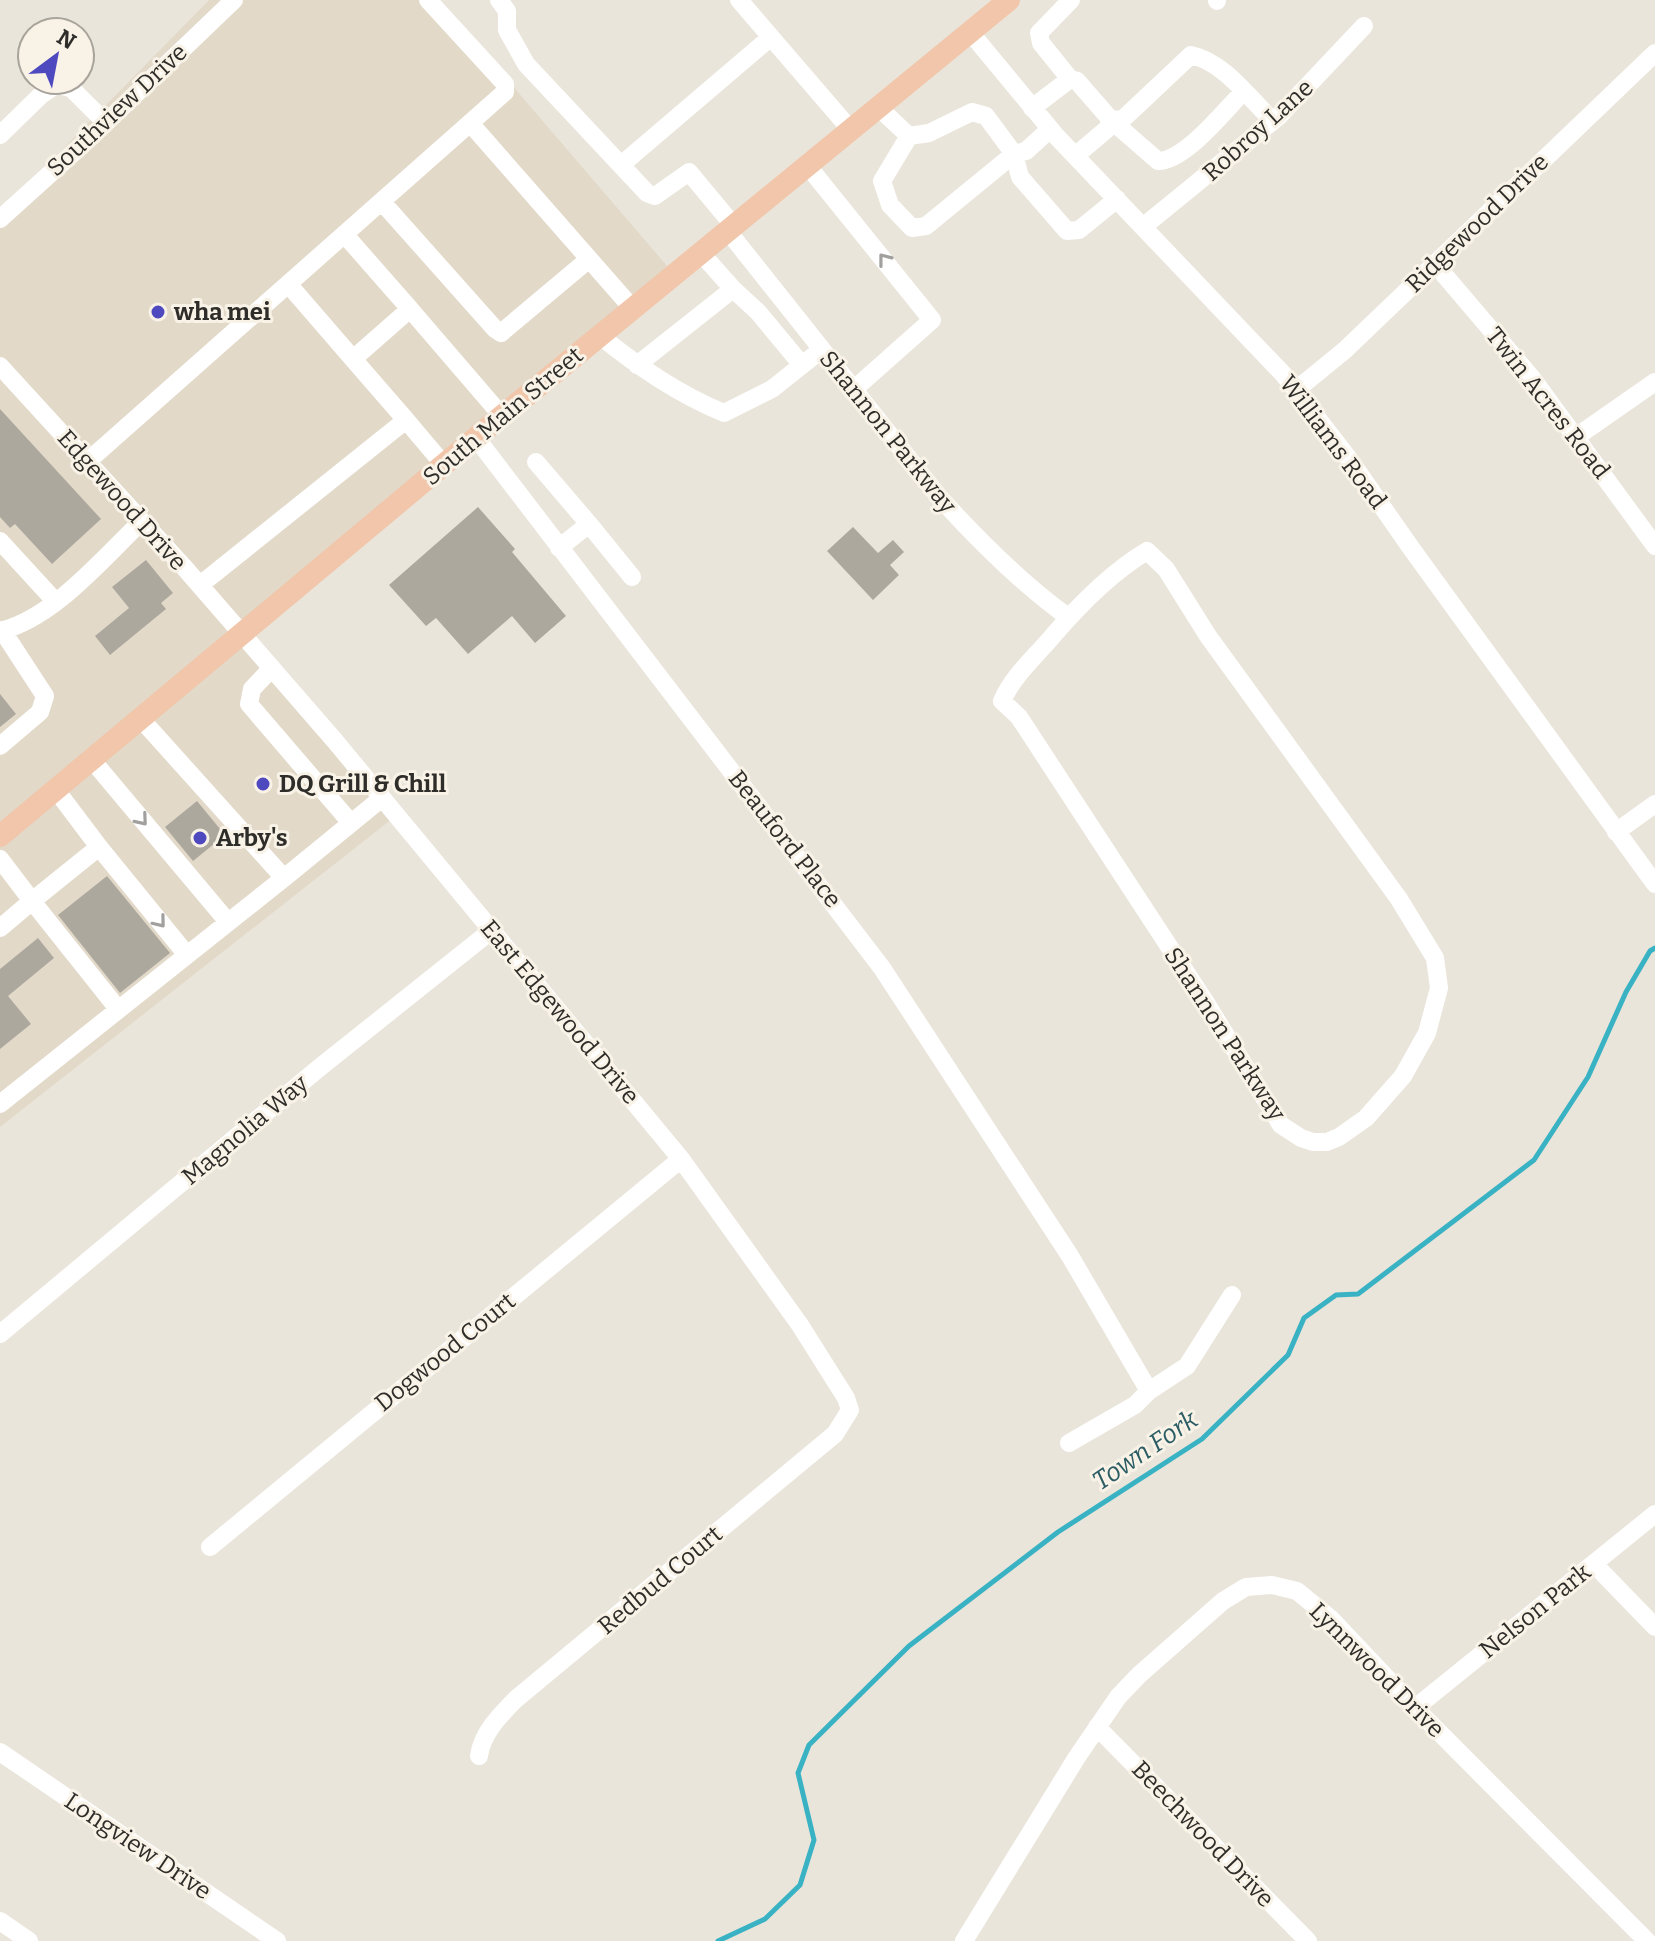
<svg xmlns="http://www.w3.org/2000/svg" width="1655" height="1941" font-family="Bitter,serif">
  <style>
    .built { fill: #e2d9c9 }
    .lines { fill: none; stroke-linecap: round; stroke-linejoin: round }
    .stream { stroke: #39b2c4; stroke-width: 5 }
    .building { fill: #ada89e }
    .minor { stroke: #fff; stroke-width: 18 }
    .major { stroke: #f1c6aa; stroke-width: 22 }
    .oneway { stroke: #a1a09f }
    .poi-dot { fill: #4e49bf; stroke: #f8f2e7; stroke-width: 3 }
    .labels { text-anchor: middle; stroke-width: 6; stroke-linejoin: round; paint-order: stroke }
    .street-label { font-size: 24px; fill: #2f2d29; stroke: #f8f2e7 }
    .poi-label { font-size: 24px; font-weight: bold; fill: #2f2d29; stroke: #f8f2e7; text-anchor: start }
    .water-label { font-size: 26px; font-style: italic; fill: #2c5d65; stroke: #f8f2e7 }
  </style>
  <rect width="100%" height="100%" fill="#eae5da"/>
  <!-- built -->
  <path class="built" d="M209 0H439L674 274 243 634 397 815 0 1127V213Z"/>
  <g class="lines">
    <!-- stream -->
    <path class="stream" d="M718 1941 765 1919 800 1885 814 1840 798 1773 809 1745 909 1646 1058 1532 1202 1439 1288 1355 1304 1318 1336 1295 1358 1294 1534 1160 1588 1077 1626 992 1650 951 1655 948"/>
  </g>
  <!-- building -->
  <path class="building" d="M0 409 101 519 52 564 15 524 10 528 0 517Z
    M478 507 515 549 512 552 566 616 535 643 512 616 468 654 436 618 426 626 389 585Z
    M853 527 878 553 893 540 904 552 890 565 899 575 873 600 827 551Z
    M146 560 173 593 161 603 166 609 110 655 95 636 129 608 112 587Z
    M0 694 16 714 0 727Z
    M197 801 225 835 193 861 165 827Z
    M107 876 170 953 120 993 58 915Z
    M38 938 54 958 8 996 31 1024 0 1049V969Z"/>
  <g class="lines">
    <!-- minor -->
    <path class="minor" d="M428 0 505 84V92L470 123 633 309
      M499 0 507 11V30L526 64 647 193 655 196 689 172 733 225
      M739 0 850 129
      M1217 0V1
      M970 32 1057 137 1284 375 1349 459 1411 548 1655 884
      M1070 79 1041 43 1039 33 1071 0
      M878 107 909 136 929 133 972 112 986 116 1014 154 1026 151 1050 129
      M1032 108 1070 79 1077 81 1111 120 1107 129 1075 156
      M1111 120 1123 119 1191 55C1224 62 1249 98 1273 121
      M1111 120 1158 161C1185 161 1224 111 1243 92
      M0 135 41 95 56 85 71 88 106 123
      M909 136 882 181 890 205 912 228 926 226 1014 154 1020 177 1067 231 1079 230 1117 199
      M621 165 771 37
      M807 165 932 320 852 391
      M382 202 495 329 501 333 589 259
      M0 219 93 135 234 0
      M1144 226 1279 116 1364 26
      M727 230 940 498C979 541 1021 583 1068 617
      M345 235 410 309
      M700 252 733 289 758 312 802 365
      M1435 264 1532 378 1655 546
      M289 285 353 359
      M600 336C639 367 678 394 724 413L772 389 821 350
      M637 365 733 289
      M0 366 183 566 335 741 681 1159 800 1325 846 1398 850 1410 835 1434 516 1699C500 1715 482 1733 479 1756
      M1296 390 1345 350 1655 53
      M406 420 353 359 410 309 502 416
      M1576 437 1655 382
      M477 439 882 968 1070 1256 1149 1391 1135 1405 1069 1443
      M88 461 470 123
      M536 462 589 524 559 548
      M589 524 632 577
      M0 541 55 601
      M1147 551 1166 569 1208 636 1399 899 1435 958 1439 988 1427 1033 1403 1076 1366 1118 1339 1137 1327 1142H1313L1301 1138 1281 1125 1206 1003 1019 717 1002 701C1013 676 1033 659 1051 638 1079 605 1110 573 1147 551Z
      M200 585 406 420 444 465
      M0 631C54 618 103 558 142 521
      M272 668 252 689 249 704 351 823
      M141 719 284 878 382 798
      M0 746 40 712 45 696 2 630
      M92 760 228 922
      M1616 832 1655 804
      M99 847 187 955
      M0 859 32 901 99 847 56 790
      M0 928 32 901 118 1009
      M0 1104 284 878
      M0 1334 319 1068 492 930
      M1149 1391 1187 1366 1232 1295
      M210 1547 681 1159
      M1594 1564 1655 1627
      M1415 1708 1655 1514
      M1097 1727 1308 1941
      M0 1752 277 1941
      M0 1921 29 1941
      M964 1941 1077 1757 1118 1697 1139 1675 1223 1601 1246 1587 1272 1585 1297 1591 1331 1619 1415 1708 1647 1941"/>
    <!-- major -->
    <path class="major" d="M0 836 502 416 1009 0"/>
  </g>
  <!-- one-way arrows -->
  <defs><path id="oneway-chevron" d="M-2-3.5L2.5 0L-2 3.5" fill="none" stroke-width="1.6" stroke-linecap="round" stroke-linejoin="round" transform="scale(2)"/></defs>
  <g class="oneway">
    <use href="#oneway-chevron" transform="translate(884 259) rotate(-128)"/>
    <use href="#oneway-chevron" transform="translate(142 820) rotate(50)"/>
    <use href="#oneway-chevron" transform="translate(160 922) rotate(51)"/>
  </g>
  <!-- markers -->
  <g class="poi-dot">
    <circle cx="158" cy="312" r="8"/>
    <circle cx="263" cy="784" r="8"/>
    <circle cx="200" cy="838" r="8"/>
  </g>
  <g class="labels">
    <!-- street labels -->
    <g class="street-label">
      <text transform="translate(117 110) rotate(-43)" y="8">Southview Drive</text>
      <text transform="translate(1258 130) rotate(-42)" y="8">Robroy Lane</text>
      <text transform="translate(1477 223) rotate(-44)" y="8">Ridgewood Drive</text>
      <text transform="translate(1548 403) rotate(52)" y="8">Twin Acres Road</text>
      <text transform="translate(503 416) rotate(-40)" y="8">South Main Street</text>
      <text transform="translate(888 432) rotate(51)" y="8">Shannon Parkway</text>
      <text transform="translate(1333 442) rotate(53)" y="8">Williams Road</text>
      <text transform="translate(122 500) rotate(48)" y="8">Edgewood Drive</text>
      <text transform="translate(785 839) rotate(52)" y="8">Beauford Place</text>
      <text transform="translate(560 1012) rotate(50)" y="8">East Edgewood Drive</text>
      <text transform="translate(1225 1034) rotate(57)" y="8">Shannon Parkway</text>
      <text transform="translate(245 1130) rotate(-40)" y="8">Magnolia Way</text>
      <text transform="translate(445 1352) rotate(-39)" y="8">Dogwood Court</text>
      <text transform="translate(660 1580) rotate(-40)" y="8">Redbud Court</text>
      <text transform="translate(1535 1611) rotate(-39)" y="8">Nelson Park</text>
      <text transform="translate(1377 1670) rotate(45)" y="8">Lynnwood Drive</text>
      <text transform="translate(1203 1834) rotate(46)" y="8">Beechwood Drive</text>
      <text transform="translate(138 1846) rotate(34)" y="8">Longview Drive</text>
    </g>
    <!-- poi labels -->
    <g class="poi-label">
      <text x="174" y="320">wha mei</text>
      <text x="279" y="792">DQ Grill &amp; Chill</text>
      <text x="216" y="846">Arby's</text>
    </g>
    <!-- water labels -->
    <g class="water-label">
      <text transform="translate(1145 1450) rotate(-34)" y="9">Town Fork</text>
    </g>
  </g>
  <!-- north arrow -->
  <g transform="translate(56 56) rotate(32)"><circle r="38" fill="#f8f2e7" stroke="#a8a39b" stroke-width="2"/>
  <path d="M0-6L14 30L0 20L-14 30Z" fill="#4e49bf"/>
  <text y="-12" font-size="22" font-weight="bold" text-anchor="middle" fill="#2f2d29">N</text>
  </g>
</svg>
